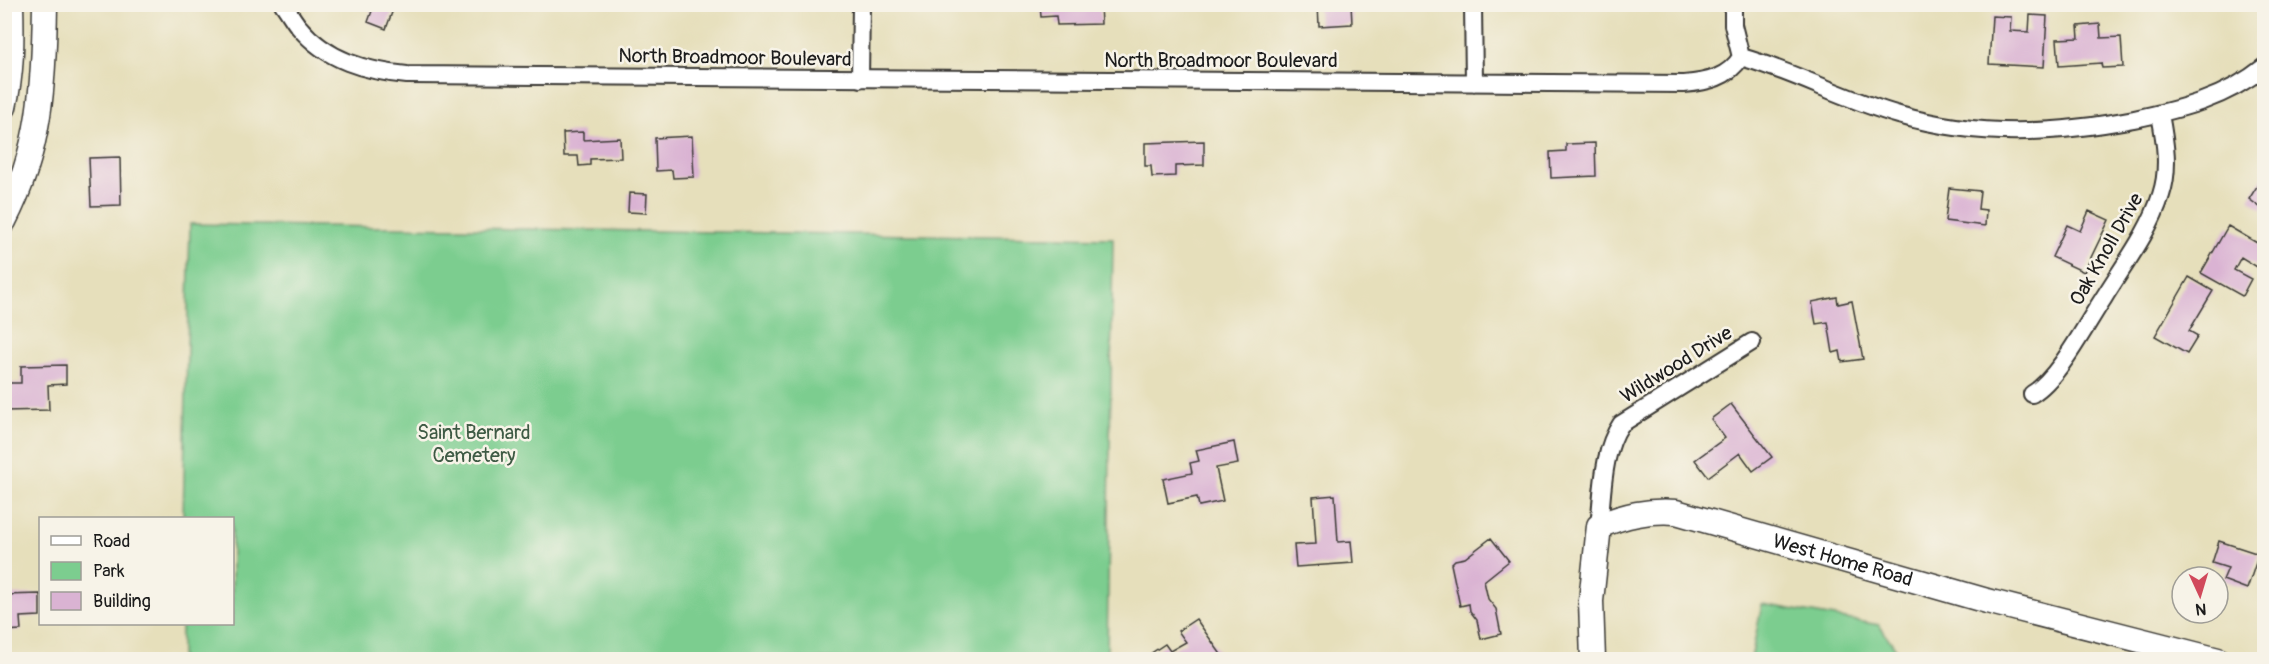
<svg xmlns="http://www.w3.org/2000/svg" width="2269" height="664" font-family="Pangolin,sans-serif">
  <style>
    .green { fill: #7ccd8f; stroke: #4c7456; stroke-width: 1.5 }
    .building { fill: #dab3d3 }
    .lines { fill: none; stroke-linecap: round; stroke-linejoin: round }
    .street-casing { stroke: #3a3934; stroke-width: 20 }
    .secondary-casing { stroke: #3a3934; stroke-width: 27 }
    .street { stroke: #fff; stroke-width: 16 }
    .secondary { stroke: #fff; stroke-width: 24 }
    .labels { text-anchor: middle; stroke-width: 5; stroke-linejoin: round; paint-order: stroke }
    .street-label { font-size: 20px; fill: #1c1c1c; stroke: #f7f3e8 }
    .park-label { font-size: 20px; fill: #3e5a44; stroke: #f7f3e8 }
  </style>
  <rect width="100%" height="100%" fill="#f7f3e8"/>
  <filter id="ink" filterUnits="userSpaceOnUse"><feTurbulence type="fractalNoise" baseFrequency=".0167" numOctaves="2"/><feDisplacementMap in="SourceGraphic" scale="12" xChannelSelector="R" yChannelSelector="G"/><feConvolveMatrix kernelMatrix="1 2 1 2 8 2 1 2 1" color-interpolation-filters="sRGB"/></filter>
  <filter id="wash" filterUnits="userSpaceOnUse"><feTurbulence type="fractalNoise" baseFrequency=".008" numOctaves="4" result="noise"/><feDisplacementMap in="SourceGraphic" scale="24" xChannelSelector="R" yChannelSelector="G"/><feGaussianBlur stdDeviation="1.35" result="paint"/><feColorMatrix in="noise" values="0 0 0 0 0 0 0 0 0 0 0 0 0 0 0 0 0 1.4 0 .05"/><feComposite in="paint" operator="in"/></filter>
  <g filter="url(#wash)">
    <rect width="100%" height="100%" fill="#e6dfbb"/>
    <!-- green -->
    <path class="green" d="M190 224 1113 238 1107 659H181V624H232V518H183Z
      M1762 604 1879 625 1903 659H1751Z"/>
    <g id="blocks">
      <!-- building -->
      <path class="building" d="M354 4H395L386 29 368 22 372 11Z
        M1040 4H1100L1101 24 1057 25 1056 16 1041 17Z
        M1318 4H1351L1352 24 1319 26Z
        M2030 15 2047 16 2044 67 1989 64 1992 16 2011 17 2010 31 2029 32Z
        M2100 24 2101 38 2121 37 2123 67 2102 68 2101 63 2059 66 2057 39 2079 38 2078 26Z
        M583 132V140L620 138 621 158 590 159V165L579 166 578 156H564L563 133Z
        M692 136 694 177 673 178 672 170 656 171 655 138Z
        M1204 141V165L1175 166V176L1152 177 1151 166H1145V143Z
        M1595 143 1596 176 1551 178 1550 152 1566 151V144Z
        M120 157 121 205 91 206 89 158Z
        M2264 175V210L2249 199Z
        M1949 188 1980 191 1978 209 1986 210 1985 226 1945 221Z
        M629 193 647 194 646 213 628 212Z
        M2089 211 2109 220 2084 272 2052 257 2067 225 2080 231Z
        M2228 226 2264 247V254L2257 267 2241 257 2234 270 2251 279 2242 296 2201 273Z
        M2189 277 2213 291 2189 331 2198 336 2187 354 2155 336Z
        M1837 297 1838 304 1852 301 1863 359 1842 362 1840 351 1833 353 1828 322 1816 324 1812 302Z
        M66 365V384L48 385 49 410 4 411V383H21V366Z
        M1731 404 1772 457 1753 471 1740 453 1708 477 1695 460 1725 438 1711 419Z
        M1234 442 1238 464 1216 468 1223 501 1199 506 1197 497 1168 503 1163 479 1192 473 1190 463 1199 461 1196 450Z
        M1335 495 1338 542 1351 541 1353 563 1296 567 1294 545 1316 544 1313 497Z
        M1491 538 1509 561 1484 581 1488 599 1496 609 1501 634 1481 639 1477 620 1470 611 1469 604 1460 606 1451 564 1455 560 1465 558Z
        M2219 541 2259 554 2247 589 2223 580 2228 568 2212 563Z
        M40 594V616L20 617 21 630 4 631V595Z
        M1196 619 1225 660H1154L1150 654 1165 644 1170 651 1186 642 1178 631Z"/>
    </g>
  </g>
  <g filter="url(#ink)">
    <use href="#blocks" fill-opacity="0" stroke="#3a3934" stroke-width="1.5"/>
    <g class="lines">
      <!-- street casing -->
      <g class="street-casing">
        <path id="street" d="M283 4C289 12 293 20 299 27 327 61 366 71 407 75L1684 84C1707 82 1728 78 1741 57
          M1473 4 1474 83
          M1733 4V25L1741 57
          M1741 57C1795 72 1845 100 1899 115 1979 138 2054 134 2134 119 2182 109 2226 98 2264 67
          M860 79 861 4
          M2032 394C2059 378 2085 326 2103 299 2123 266 2149 233 2161 195 2170 168 2165 141 2160 114
          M1599 526C1603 492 1602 452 1621 424L1752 342"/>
      </g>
      <!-- secondary casing -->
      <g class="secondary-casing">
        <g id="secondary">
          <path d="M4 107C12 73 12 39 11 4"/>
          <path d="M4 221C41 150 44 83 45 4"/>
          <path id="s1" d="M1593 660 1591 601 1599 526C1625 515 1648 510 1676 512L1987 601 2218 660"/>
        </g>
      </g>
      <!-- street -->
      <use href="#street" class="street"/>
      <!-- secondary -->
      <use href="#secondary" class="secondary"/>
    </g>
  </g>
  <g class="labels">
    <!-- street labels -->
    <g class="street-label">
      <text transform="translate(735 57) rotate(1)" y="7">North Broadmoor Boulevard</text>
      <text x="1221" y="67">North Broadmoor Boulevard</text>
      <text transform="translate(2106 249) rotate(-60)" y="7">Oak Knoll Drive</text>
      <text transform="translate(1676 364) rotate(-32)" y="7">Wildwood Drive</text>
      <text dy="7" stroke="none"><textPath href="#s1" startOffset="387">West Home Road</textPath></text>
    </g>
    <!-- park labels -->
    <g class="park-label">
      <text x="474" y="439">Saint Bernard<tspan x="474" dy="23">Cemetery</tspan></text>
    </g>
  </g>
  <!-- margin -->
  <rect width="2269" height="664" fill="none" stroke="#f7f3e8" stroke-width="24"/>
  <!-- legend -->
  <rect x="39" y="517" width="195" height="108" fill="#f7f3e8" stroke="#9f9d96" stroke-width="1.5"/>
  <rect x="51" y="536" width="30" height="9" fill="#ffffff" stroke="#9f9d96" stroke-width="1.5"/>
  <text x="93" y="547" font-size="18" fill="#1c1c1c">Road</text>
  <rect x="51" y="562" width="30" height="18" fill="#7ccd8f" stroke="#9f9d96" stroke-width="1.5"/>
  <text x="93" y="577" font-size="18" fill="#1c1c1c">Park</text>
  <rect x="51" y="592" width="30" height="18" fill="#dab3d3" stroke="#9f9d96" stroke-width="1.5"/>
  <text x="93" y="607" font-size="18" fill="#1c1c1c">Building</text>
  <!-- north arrow -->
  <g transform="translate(2200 595) rotate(176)"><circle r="28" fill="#f7f3e8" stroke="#9f9d96" stroke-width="1.5"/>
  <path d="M0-4.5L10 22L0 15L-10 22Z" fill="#d1495b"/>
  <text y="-9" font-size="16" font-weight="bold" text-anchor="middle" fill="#1c1c1c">N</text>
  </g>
</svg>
